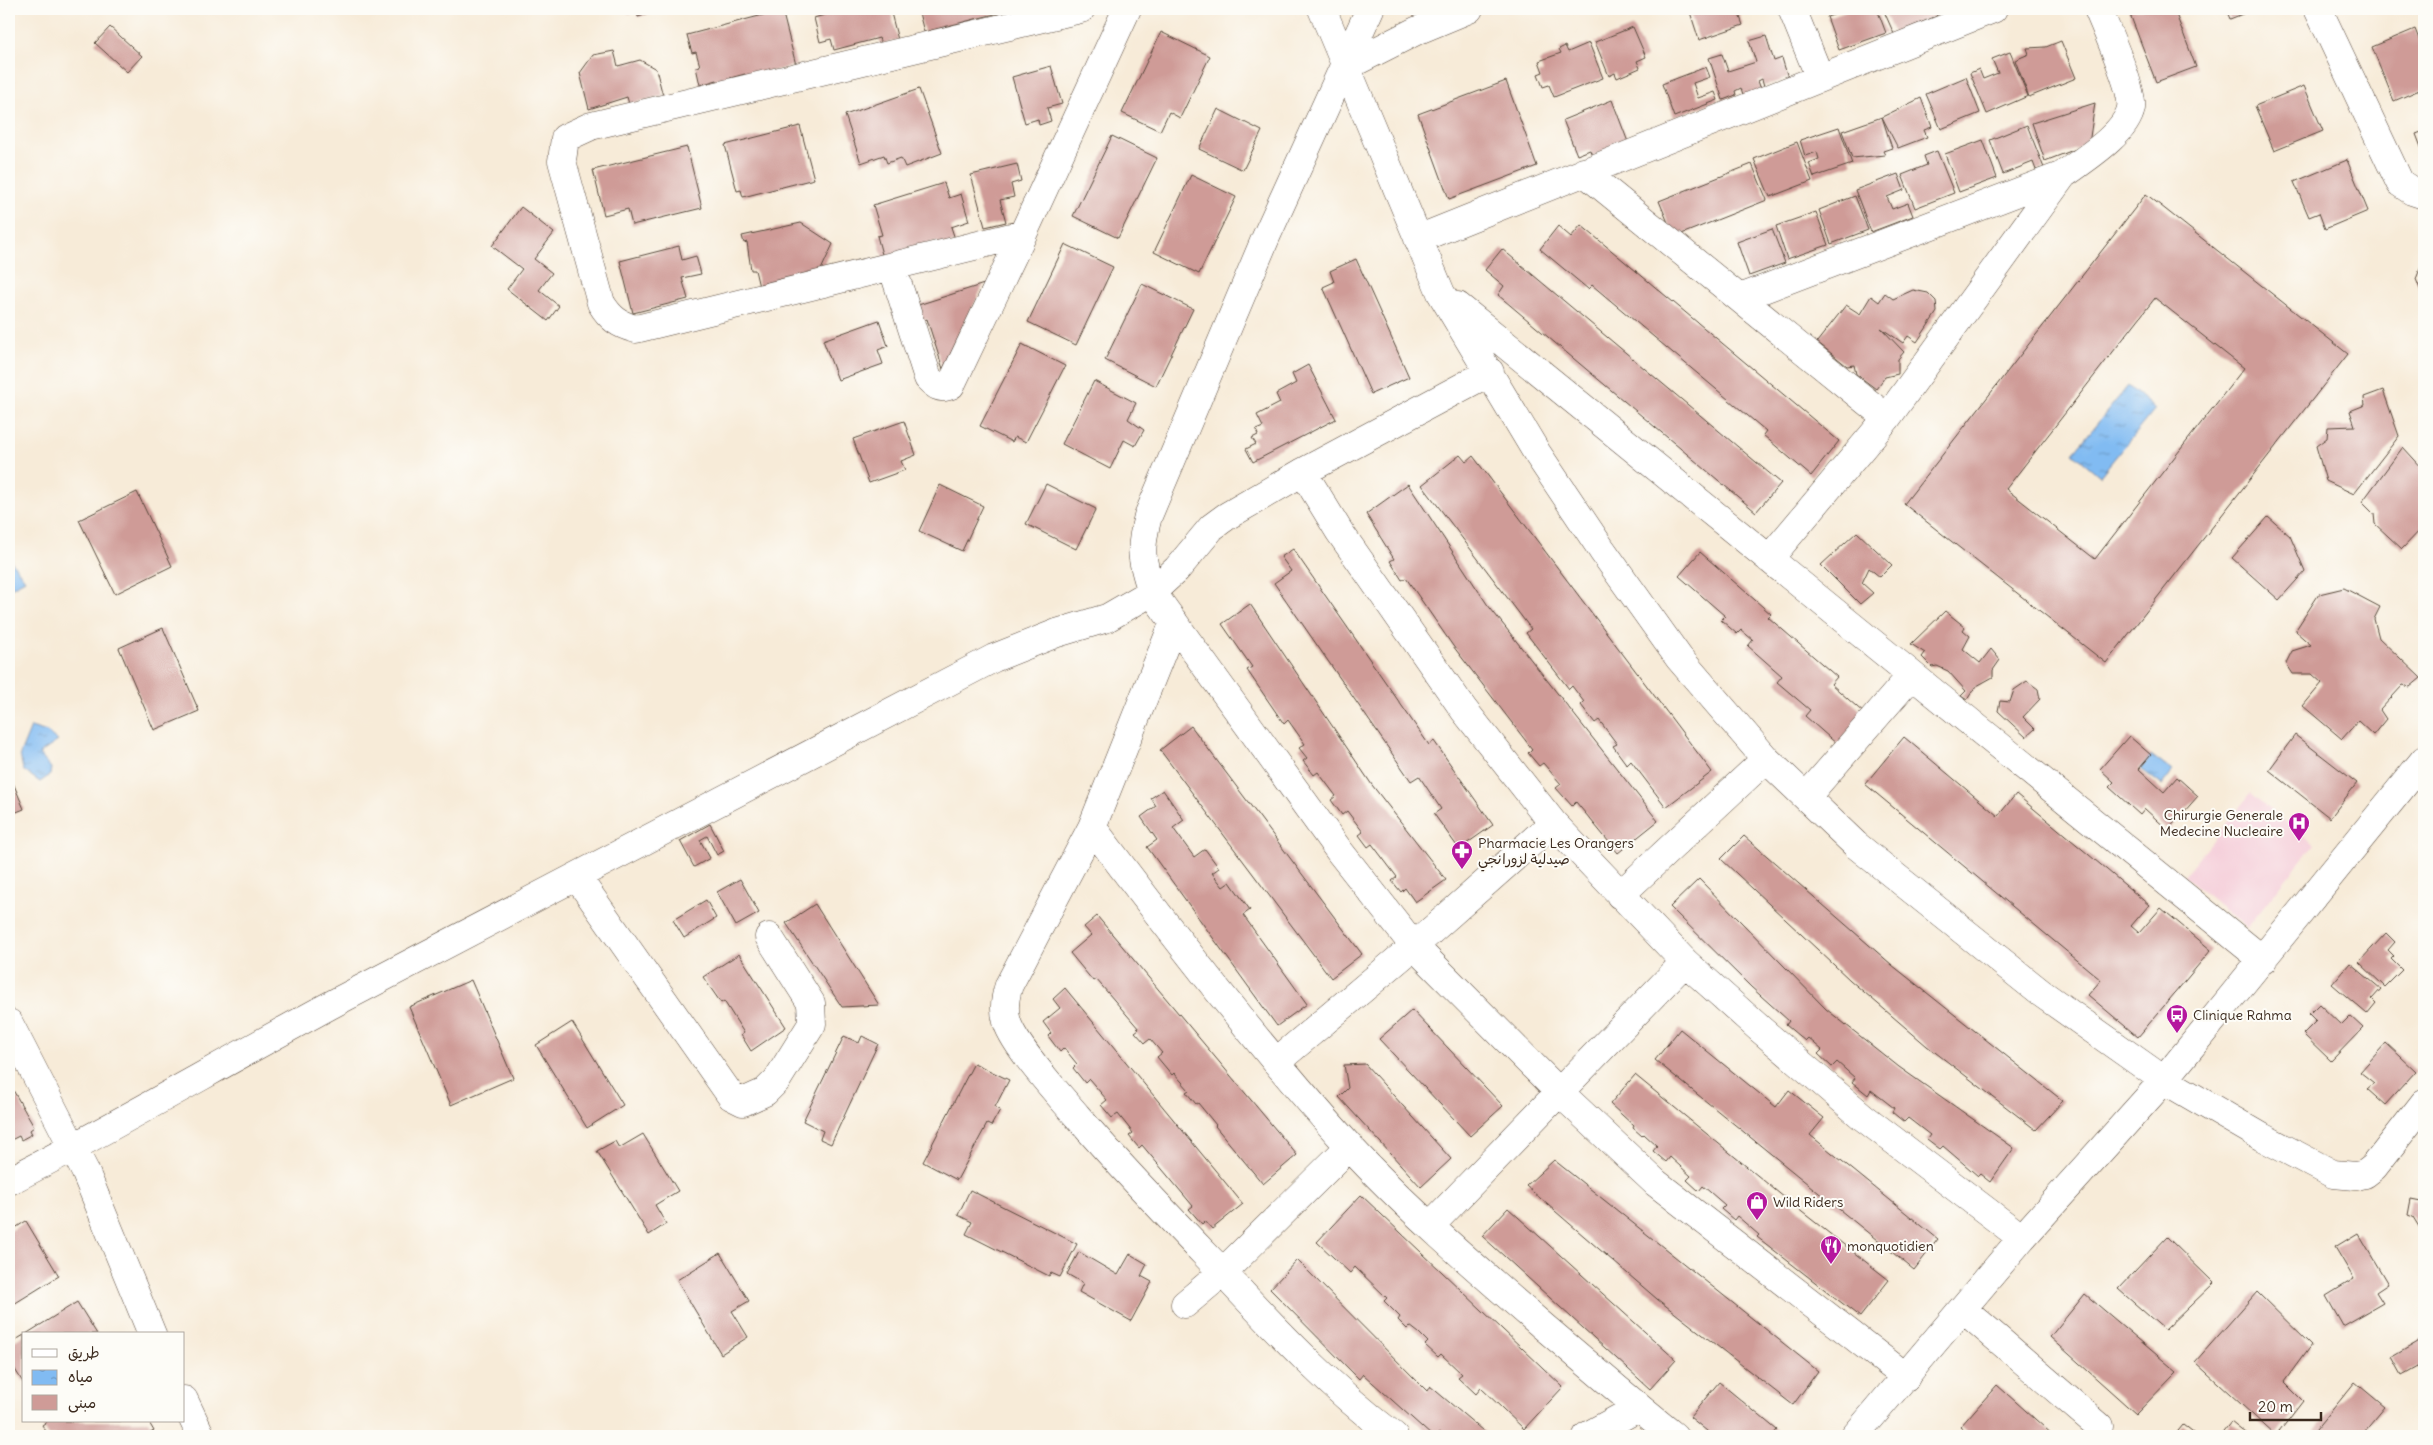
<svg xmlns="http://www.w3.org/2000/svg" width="2433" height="1445" font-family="Delius,'Playpen Sans Arabic',sans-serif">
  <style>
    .built { fill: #f5cfda }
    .water { fill: url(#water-ripples); stroke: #5e7288 }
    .building { fill: #cf9b97; fill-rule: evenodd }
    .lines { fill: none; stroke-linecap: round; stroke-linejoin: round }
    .minor-casing { stroke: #57473a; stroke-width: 29 }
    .minor { stroke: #fff; stroke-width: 28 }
    .labels { text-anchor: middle; stroke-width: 4; stroke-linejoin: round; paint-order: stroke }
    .poi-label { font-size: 14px; fill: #3b2a1e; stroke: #fdfcf7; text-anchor: start }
  </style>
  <defs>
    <pattern id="water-ripples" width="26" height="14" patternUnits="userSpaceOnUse" patternTransform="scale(1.25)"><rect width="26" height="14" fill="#81bbf2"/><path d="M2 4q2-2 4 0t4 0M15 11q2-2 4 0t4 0" fill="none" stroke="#6b98c3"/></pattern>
  </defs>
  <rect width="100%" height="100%" fill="#fdfcf7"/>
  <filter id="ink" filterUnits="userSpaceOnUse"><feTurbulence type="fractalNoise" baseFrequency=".02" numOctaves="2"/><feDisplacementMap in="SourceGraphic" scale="10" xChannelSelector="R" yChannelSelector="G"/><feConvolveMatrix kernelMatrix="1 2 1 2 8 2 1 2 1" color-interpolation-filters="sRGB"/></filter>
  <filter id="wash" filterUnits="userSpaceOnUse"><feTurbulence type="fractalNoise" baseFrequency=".0096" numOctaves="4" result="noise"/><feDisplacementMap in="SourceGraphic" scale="20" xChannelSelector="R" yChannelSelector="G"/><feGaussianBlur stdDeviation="1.12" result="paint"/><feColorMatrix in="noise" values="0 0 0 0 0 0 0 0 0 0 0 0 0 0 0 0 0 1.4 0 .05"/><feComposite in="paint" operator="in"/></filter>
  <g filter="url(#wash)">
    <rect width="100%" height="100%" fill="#f7ebd8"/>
    <!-- built -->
    <path class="built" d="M2251 793 2314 844 2247 928 2184 876Z"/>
    <!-- water -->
    <path class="water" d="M2128 386 2155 409 2100 476 2073 453Z
      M9 558 25 580 9 589Z
      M31 727 47 732 58 741 39 754 51 768 50 775 40 782 23 770 20 754Z
      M2151 755 2172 771 2162 785 2141 769Z"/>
    <g id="blocks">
      <!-- building -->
      <path class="building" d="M625 9H665L638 17 637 11 629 14Z
        M845 9H890L898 40 881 44 879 38 834 50 831 39 820 42 814 18Z
        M918 9H998L999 13 924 32Z
        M1689 9H1737L1743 25 1699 40Z
        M1851 9H1877L1886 33 1839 50 1827 17Z
        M1883 9H1934L1937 16 1894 34Z
        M2128 9H2174L2196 67 2156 82Z
        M2226 9H2255L2230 19Z
        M782 10 796 65 746 78 745 74 730 78 732 84 719 87 717 80 700 85 696 67 700 66 696 52 692 53 687 35Z
        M110 27 142 56 127 72 95 43Z
        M1633 27 1646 57 1637 61 1640 68 1617 78 1615 73 1609 76 1595 42Z
        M2415 29 2424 52V88L2394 101 2372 47Z
        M1161 32 1210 56 1180 118 1169 112 1160 131 1122 113Z
        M1766 36 1774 61 1782 58 1788 78 1764 86 1762 79 1758 81 1762 92 1744 98 1741 88 1735 91 1736 95 1723 100 1709 58 1722 54 1728 71 1756 62 1749 41Z
        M2061 41 2076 78 2029 97 2015 60 2029 54 2027 48 2046 47Z
        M1589 43 1603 78 1554 97 1549 85 1543 87 1538 74 1543 72 1539 61 1561 53 1559 49 1565 46 1568 52Z
        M614 51 618 66 640 60 656 69 663 96 629 104 627 97 589 109 580 73 593 55Z
        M2010 52 2028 96 1987 114 1970 73 1979 69 1983 79 1998 73 1992 59Z
        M1051 66 1062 104 1047 108 1051 121 1039 125 1038 119 1025 123 1012 77Z
        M1706 67 1710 77 1693 83 1698 98 1715 92 1718 100 1674 117 1662 84Z
        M1966 77 1980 113 1941 129 1926 94Z
        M1506 81 1537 166 1449 199 1418 114Z
        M2304 86 2323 131 2274 151 2255 106Z
        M919 89 942 153 905 167 901 158 887 163 884 155 861 163 845 115Z
        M1921 98 1932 127 1924 130 1927 137 1898 148 1882 117Z
        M1612 100 1628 142 1592 156 1590 150 1577 155 1563 120Z
        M2095 103 2089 144 2045 161 2032 123Z
        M1218 109 1262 131 1243 170 1199 149Z
        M1882 117 1892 148 1883 151 1885 155 1852 158 1842 131Z
        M2027 125 2044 168 2036 170 2033 162 2003 174 1990 140Z
        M800 126 814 179 743 197 741 190 737 191 725 145Z
        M1839 127 1852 164 1814 177 1809 163 1819 159 1817 152 1805 156 1800 140Z
        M2424 131V155L2416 134Z
        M1112 136 1157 158 1118 238 1073 216Z
        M1983 140 1997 178 1959 192 1945 154Z
        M1797 142 1812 181 1770 197 1754 159Z
        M687 147 702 208 632 225 628 209 604 215 593 170Z
        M1937 151 1954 193 1915 208 1902 175 1927 165 1924 156Z
        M2347 160 2368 211 2325 229 2319 213 2309 217 2294 182Z
        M1017 164 1021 181 1011 184 1014 197 1000 200 1006 222 985 227 971 175Z
        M1752 164 1767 200 1674 237 1659 201Z
        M1898 174 1904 190 1887 197 1892 209 1908 203 1913 216 1871 232 1855 190Z
        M1191 175 1236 197 1199 274 1154 252Z
        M944 183 949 198 961 194 969 221 951 227 956 242 939 248 937 241 883 258 877 236 882 235 873 205Z
        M2146 194 2348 354 2106 663 1904 504ZM2155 298 2244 368 2095 559 2006 489Z
        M1855 196 1868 230 1831 244 1819 210Z
        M521 207 554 233 534 259 552 273 539 290 559 306 548 321 507 289 522 269 492 246Z
        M1816 212 1828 245 1787 259 1776 226Z
        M801 223 833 244 820 272 759 287 755 270H751L747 242 744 243 742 236Z
        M1581 225 1839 441 1811 476 1763 435 1766 431 1592 285 1588 289 1540 249 1558 226 1571 237Z
        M1772 229 1785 263 1749 276 1737 242Z
        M1065 244 1113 267 1076 345 1028 322Z
        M679 246 682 260 696 256 701 274 682 278 688 299 633 313 620 261Z
        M1502 249 1781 483 1756 512 1498 295 1504 286 1485 270Z
        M1356 259 1409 377 1371 394 1323 287 1334 282 1330 271Z
        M2424 259V299L2416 279Z
        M984 284 943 369 927 319 923 321 918 305Z
        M1142 284 1193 309 1156 386 1105 360Z
        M1913 290 1928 293 1936 301 1937 312 1917 342 1908 336 1903 343 1881 328 1904 352 1898 359V374L1885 377 1876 389 1856 374 1854 365 1847 366 1817 342 1846 305 1860 314 1871 296 1879 302 1885 293 1893 299Z
        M879 320 888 346 878 350 883 364 838 380 823 340Z
        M1022 344 1065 366 1026 442 1015 437 1012 442 980 426Z
        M1308 365 1336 419 1253 462 1246 449 1256 444 1252 438 1258 435 1256 430 1263 427 1257 415 1280 403 1276 394 1296 383 1292 374Z
        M1094 381 1136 403 1128 419 1144 430 1135 446 1124 440 1110 469 1062 444Z
        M2383 390 2399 436 2354 494 2326 481 2316 446 2327 438 2328 427 2355 426 2350 411 2365 405 2364 397Z
        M904 421 916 455 901 461 905 470 869 483 853 439Z
        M2403 447 2424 470V526L2402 549 2375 524 2374 514 2362 502Z
        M1460 455 1466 462 1473 456 1712 772 1666 807 1631 761 1627 765 1613 746 1617 744 1599 720 1595 723 1581 705 1584 702 1572 686 1569 689 1526 633 1531 629 1422 485Z
        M1046 484 1096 509 1076 549 1026 524Z
        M1408 484 1487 604 1658 821 1618 853 1576 802 1572 806 1556 788 1561 784 1543 763 1539 766 1528 753 1532 749 1453 646 1406 578 1402 580 1390 561 1394 559 1366 514Z
        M940 485 983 506 962 551 919 531Z
        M137 492 172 566 115 594 79 520Z
        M2268 517 2290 536 2305 571 2279 600 2232 558Z
        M1857 532 1892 565 1880 577 1869 568 1862 583 1873 593 1860 604 1821 565Z
        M1293 549 1429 745 1434 741 1493 825 1459 849 1434 814 1441 809 1419 776 1411 781 1274 583 1291 571 1281 557Z
        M1700 552 1771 614 1768 617 1837 677 1831 684 1865 714 1838 745 1805 716 1810 710 1777 682 1782 676 1748 646 1753 640 1741 630 1737 634 1721 620 1725 616 1679 576Z
        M2344 588 2380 607 2374 619 2379 638 2421 678 2410 687 2403 685 2380 710 2386 719 2373 735 2358 721 2342 739 2303 706 2322 683 2312 674H2293L2286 663 2292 651 2311 645 2295 631 2319 594Z
        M1250 604 1372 785 1446 880 1415 902 1405 888 1401 892 1392 881 1397 877 1372 844 1368 847 1359 835 1363 832 1347 811 1342 815 1331 800 1336 796 1318 772 1314 775 1303 761 1307 758 1299 748 1305 744 1288 720 1284 724 1247 670 1252 667 1222 624Z
        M1945 611 1965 627 1963 630 1970 636 1963 649 1980 663 1991 649 2000 660 1993 670V677L1975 687 1967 700 1961 696 1966 691 1948 671 1937 666 1932 667 1922 657 1925 653 1911 644Z
        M163 628 199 711 154 730 119 648Z
        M2027 681 2038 689 2040 699 2023 717 2035 729 2026 737 1998 711 2000 701 2010 702 2014 690Z
        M1191 726 1362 954 1331 978 1160 750Z
        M2295 735 2357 783 2330 818 2269 770Z
        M2129 736 2151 755 2139 769 2164 792 2177 777 2198 796 2168 830 2145 809 2140 815 2109 787 2114 782 2100 769Z
        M1904 737 1998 816 2016 794 2149 905 2131 926 2139 933 2161 908 2211 950 2138 1037 2088 995 2101 980 1865 784Z
        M9 773 24 809 9 815Z
        M1163 790 1184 820 1173 828 1194 857 1205 849 1219 868 1212 873 1223 887 1230 882 1250 910 1243 915 1307 1004 1277 1026 1147 847 1157 840 1141 817 1156 806 1151 798Z
        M710 824 724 851 717 855 707 836 700 840 710 858 694 867 680 841Z
        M1744 836 1892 965 2063 1101 2036 1130 1927 1046 1850 980 1721 859Z
        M740 879 759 913 736 926 717 892Z
        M1699 879 1826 1009 1899 1067 2014 1148 1990 1182 1980 1174 1978 1176 1943 1146 1940 1149 1927 1139 1930 1135 1908 1118 1904 1122 1892 1112 1894 1108 1871 1090 1868 1095 1852 1082 1855 1078 1837 1062 1832 1067 1818 1054 1822 1050 1808 1038 1805 1041 1786 1025 1789 1021 1751 987 1670 907Z
        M706 900 716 918 684 938 673 920Z
        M815 904 879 1005 842 1007 786 923Z
        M1097 916 1297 1155 1263 1184 1215 1126 1216 1125 1198 1103 1196 1104 1186 1092 1189 1090 1174 1073 1172 1075 1157 1057 1162 1053 1150 1039 1145 1043 1135 1032 1139 1029 1096 979 1093 981 1070 953 1091 935 1084 927Z
        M2386 933 2395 942 2388 950 2394 956 2391 959 2402 970 2385 987 2359 962Z
        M739 954 786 1027 751 1051 741 1035 744 1033 724 1001 721 1003 703 977Z
        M2350 963 2381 989 2372 999 2376 1003 2367 1014 2332 984Z
        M471 980 513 1078 451 1105 409 1007Z
        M1065 988 1243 1204 1212 1229 1205 1221 1202 1224 1189 1209 1193 1206 1142 1145 1139 1148 1129 1136 1133 1133 1118 1114 1112 1118 1101 1105 1107 1100 1089 1079 1085 1083 1073 1068 1077 1064 1064 1048 1060 1052 1048 1036 1051 1033 1043 1022 1060 1008 1053 999Z
        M2319 1004 2341 1025 2350 1016 2363 1028 2331 1061 2303 1034 2316 1021 2309 1014Z
        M1412 1010 1503 1106 1470 1136 1379 1039Z
        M572 1022 623 1105 587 1128 536 1045Z
        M1680 1029 1776 1107 1789 1090 1824 1118 1810 1135 1938 1239 1914 1270 1655 1060Z
        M844 1036 859 1043 862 1036 878 1044 831 1144 820 1139 823 1131 803 1121Z
        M2386 1043 2416 1071 2385 1105 2367 1089 2374 1083 2360 1072Z
        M974 1063 1009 1080 995 1107 1000 1110 991 1126 987 1124 957 1180 923 1162Z
        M1365 1064 1451 1159 1421 1187 1339 1097 1348 1088 1344 1065Z
        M1635 1075 1802 1212 1889 1280 1860 1317 1757 1237 1759 1235 1737 1216 1734 1220 1721 1209 1725 1205 1703 1186 1699 1191 1687 1180 1691 1176 1670 1157 1666 1162 1653 1151 1657 1146 1644 1134 1642 1136 1633 1128 1634 1126 1610 1104Z
        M13 1090 34 1127 30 1130 32 1134 21 1140 19 1136 9 1141V1092Z
        M643 1134 678 1191 655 1205 666 1224 649 1235 597 1151 615 1141 619 1148Z
        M1554 1160 1818 1371 1793 1405 1657 1299 1526 1186Z
        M970 1190 1077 1244 1060 1277 1051 1273 1049 1276 966 1234 972 1222 958 1215Z
        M1361 1195 1563 1387 1524 1429 1481 1388 1476 1394 1458 1377 1462 1374 1441 1354 1438 1357 1425 1345 1428 1342 1419 1333 1410 1326 1407 1329 1398 1320 1400 1317 1384 1301 1387 1298 1355 1267 1350 1273 1317 1242Z
        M2424 1196V1235L2413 1217 2408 1215 2411 1199 2421 1201Z
        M1508 1208 1676 1360 1650 1389 1482 1236Z
        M26 1221 59 1276 9 1307V1232Z
        M2358 1233 2388 1284 2376 1292 2383 1303 2343 1326 2326 1296 2354 1279 2335 1247Z
        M2167 1237 2214 1283 2165 1330 2118 1289Z
        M1079 1252 1118 1275 1130 1254 1147 1264 1141 1276 1152 1282 1131 1321 1079 1292 1083 1283 1067 1274Z
        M720 1253 749 1301 732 1311 748 1337 721 1354 677 1280Z
        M1297 1260 1427 1391 1430 1386 1489 1436H1444L1439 1432 1436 1436H1432L1363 1374 1359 1379 1270 1289Z
        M2257 1292 2311 1345 2284 1382 2303 1401 2276 1436 2195 1362Z
        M2085 1294 2177 1372 2136 1414 2050 1337Z
        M77 1302 97 1334H26Z
        M24 1335V1384L11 1363 9 1364V1344Z
        M2423 1339 2424 1377 2418 1366 2402 1375 2392 1357Z
        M1719 1382 1777 1430 1772 1436H1713L1690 1417Z
        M2355 1382 2385 1407 2364 1432 2361 1436H2311Z
        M1997 1385 2054 1436H1971L1960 1427Z
        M48 1421H148L154 1431 145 1436H49L42 1425Z
        M2231 1422 2246 1434 2249 1436H2220Z
        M2183 1425 2197 1436H2174Z"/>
    </g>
  </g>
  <g filter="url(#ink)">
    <use href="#blocks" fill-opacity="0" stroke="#57473a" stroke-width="1"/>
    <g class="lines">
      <!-- minor casing -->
      <g class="minor-casing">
        <path id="minor" d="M1322 9 1441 293 1537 453 1602 550 1679 658 1766 759 1856 845 2041 993 2164 1080 2262 1137 2333 1174 2356 1176 2365 1174 2374 1167 2424 1103
          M1370 9 1266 237 1148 516C1139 550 1141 559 1152 592L1340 852 1414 946 1558 1091 1656 1183 1906 1377
          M1792 9 1820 78
          M2318 9 2400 183 2412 191 2424 195
          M1345 67 1416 31 1469 9
          M1584 172 1887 418
          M1023 234 636 329C619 325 610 318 601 303L562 161 565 138 591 126 1081 9
          M1418 239 1993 9
          M892 266 928 378C936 386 940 390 951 385L1023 234 1127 9
          M1740 298 2063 175
          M1458 306 2263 960
          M1303 472 1339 531 1464 710 1553 823 1685 962 1760 1029 1863 1117 2022 1238
          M1769 559 1887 418 2063 175C2083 160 2126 134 2131 108 2134 90 2106 29 2098 9
          M1174 622 1092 827 1009 985C1005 997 1003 1009 1007 1022 1015 1047 1059 1095 1077 1116 1124 1171 1174 1222 1224 1274 1278 1332 1331 1388 1394 1436
          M1806 797 1912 675
          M1092 827C1174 936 1257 1044 1348 1145 1408 1210 1477 1269 1544 1327 1587 1363 1630 1401 1674 1436
          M577 877 731 1096 743 1102 765 1092 777 1080 812 1024 811 1003 769 937
          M1620 895 1766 759
          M9 1023 85 1171 152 1334
          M1276 1062 1414 946 1553 823
          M9 1181C120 1124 228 1060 338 1001 556 885 776 773 994 658L1057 633 1107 618 1152 592 1177 569 1212 527 1227 516 1303 472 1490 372
          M1430 1226 1685 962
          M1185 1304 1222 1273 1350 1146
          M1963 1309 2099 1426
          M184 1400 201 1436
          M1587 1436 1638 1408
          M1855 1436 2022 1238 2164 1080 2424 760"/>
      </g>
      <!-- minor -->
      <use href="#minor" class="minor"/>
    </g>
  </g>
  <!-- icons -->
  <defs>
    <g id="hospital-pin" transform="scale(1.125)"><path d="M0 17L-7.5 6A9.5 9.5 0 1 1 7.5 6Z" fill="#b5179e" stroke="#fdfcf7"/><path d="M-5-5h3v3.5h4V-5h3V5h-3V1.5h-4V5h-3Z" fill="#fff"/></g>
    <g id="pharmacy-pin" transform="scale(1.125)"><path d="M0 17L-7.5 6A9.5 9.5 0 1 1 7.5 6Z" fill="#b5179e" stroke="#fdfcf7"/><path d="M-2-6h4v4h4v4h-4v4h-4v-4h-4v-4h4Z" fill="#fff"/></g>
    <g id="bus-pin" transform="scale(1.125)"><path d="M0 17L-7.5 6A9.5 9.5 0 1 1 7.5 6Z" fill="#b5179e" stroke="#fdfcf7"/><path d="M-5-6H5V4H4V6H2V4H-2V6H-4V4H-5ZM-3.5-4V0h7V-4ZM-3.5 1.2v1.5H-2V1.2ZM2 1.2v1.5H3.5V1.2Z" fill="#fff"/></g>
    <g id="shop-pin" transform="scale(1.125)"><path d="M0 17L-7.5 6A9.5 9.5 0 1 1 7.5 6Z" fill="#b5179e" stroke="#fdfcf7"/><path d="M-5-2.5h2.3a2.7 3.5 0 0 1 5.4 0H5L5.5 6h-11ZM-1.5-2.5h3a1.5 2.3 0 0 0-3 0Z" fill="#fff"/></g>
    <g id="restaurant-pin" transform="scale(1.125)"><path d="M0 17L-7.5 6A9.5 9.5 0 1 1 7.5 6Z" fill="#b5179e" stroke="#fdfcf7"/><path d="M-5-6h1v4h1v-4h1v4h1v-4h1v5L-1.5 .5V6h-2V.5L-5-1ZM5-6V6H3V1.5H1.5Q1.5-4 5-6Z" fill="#fff"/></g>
  </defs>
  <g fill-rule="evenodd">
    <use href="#hospital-pin" x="2299" y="823"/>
    <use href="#pharmacy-pin" x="1462" y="851"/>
    <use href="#bus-pin" x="2177" y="1015"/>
    <use href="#shop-pin" x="1757" y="1202"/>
    <use href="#restaurant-pin" x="1831" y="1246"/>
  </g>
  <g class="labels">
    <!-- poi labels -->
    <g class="poi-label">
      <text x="2283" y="820" text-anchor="end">Chirurgie Generale<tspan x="2283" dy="16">Medecine Nucleaire</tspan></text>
      <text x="1478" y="848">Pharmacie Les Orangers<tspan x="1478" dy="16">صيدلية لزورانجي</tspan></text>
      <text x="2193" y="1020">Clinique Rahma</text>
      <text x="1773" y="1207">Wild Riders</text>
      <text x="1847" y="1251">monquotidien</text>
    </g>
  </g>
  <!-- margin -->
  <rect width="2433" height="1445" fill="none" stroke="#fdfcf7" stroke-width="30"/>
  <!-- legend -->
  <rect x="22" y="1332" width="162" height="90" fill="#fdfcf7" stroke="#afa8a0"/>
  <rect x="32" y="1349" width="25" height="8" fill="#ffffff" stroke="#afa8a0"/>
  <text x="68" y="1358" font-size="15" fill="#3b2a1e">طريق</text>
  <rect x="32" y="1370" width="25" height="15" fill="url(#water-ripples)" stroke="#afa8a0"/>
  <text x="68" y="1382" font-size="15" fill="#3b2a1e">مياه</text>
  <rect x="32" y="1395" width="25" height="15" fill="#cf9b97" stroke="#afa8a0"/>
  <text x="68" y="1408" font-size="15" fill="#3b2a1e">مبنى</text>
  <!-- scale -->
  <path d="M2250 1412v8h71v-8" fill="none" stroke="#3b2a1e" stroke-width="2.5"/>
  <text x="2258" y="1412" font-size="15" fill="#3b2a1e" stroke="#fdfcf7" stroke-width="4" paint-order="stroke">20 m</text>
</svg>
